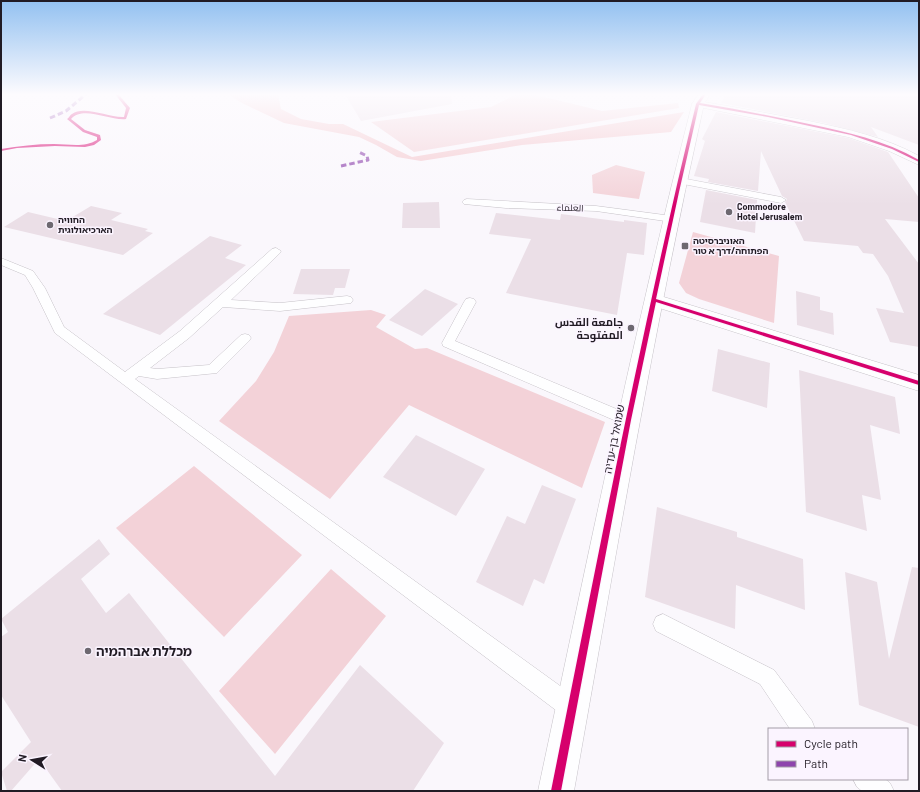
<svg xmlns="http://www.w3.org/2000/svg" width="920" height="792" font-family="Barlow,Cairo,'Noto Sans Hebrew',sans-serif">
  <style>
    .green { fill: #f3d2d8 }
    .forest { fill: #f4c8ce }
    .building { fill: #ebdfe7 }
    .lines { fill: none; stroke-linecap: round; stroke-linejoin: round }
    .service-casing { stroke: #c6c2c8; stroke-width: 1 }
    .minor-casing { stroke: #c6c2c8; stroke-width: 1 }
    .tertiary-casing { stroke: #c6c2c8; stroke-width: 1 }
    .service { fill: #fefeff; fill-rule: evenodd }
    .minor { fill: #fefeff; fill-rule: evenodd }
    .tertiary { fill: #fefeff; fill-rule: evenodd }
    .quiet { stroke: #8e44ad; stroke-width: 3; stroke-dasharray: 5.5 3; stroke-linecap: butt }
    .cycleway-casing { stroke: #fbf4ff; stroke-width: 2 }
    .cycleway { fill: #d6006c; fill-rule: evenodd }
    .poi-dot { fill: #6d6870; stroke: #fbf4ff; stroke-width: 1.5 }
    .labels { text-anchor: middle; stroke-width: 3; stroke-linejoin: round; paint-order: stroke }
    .far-poi-label { font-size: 9px; font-weight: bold; fill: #211b24; stroke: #fbf4ff; text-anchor: start }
    .far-street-label { font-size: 9px; fill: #211b24; stroke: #fbf4ff }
    .poi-label { font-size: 11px; font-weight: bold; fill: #211b24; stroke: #fbf4ff; text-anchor: end }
    .street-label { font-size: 11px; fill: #211b24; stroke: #fbf4ff }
    .near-poi-label { font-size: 13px; font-weight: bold; fill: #211b24; stroke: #fbf4ff; text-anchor: start }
  </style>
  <rect width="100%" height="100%" fill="#faf7fc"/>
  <!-- green -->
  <path class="green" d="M517 94H532L602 111 678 103 679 108 414 152 371 122 491 107Z
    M616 165 645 172 639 199 593 193 592 175Z
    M693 232 779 256 774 323 699 299 686 293 679 283Z
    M371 310 386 315 376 327 415 349 427 348 605 422 582 488 409 405 330 499 219 421 256 381 274 352 289 316Z
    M194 466 302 555 224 637 116 528Z
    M331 569 386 616 275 754 219 691Z"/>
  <!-- forest -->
  <path class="forest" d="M229 94 278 95 281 109 301 119 329 124H343L412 157 684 112 671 132 522 145 421 161 397 157 376 145 359 137 284 123 240 102Z"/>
  <!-- building -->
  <path class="building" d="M345 94H451L452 104 361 121Z
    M726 94H919V145L871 127 878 137 824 123 721 103Z
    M716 112 848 138 888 152 919 198V222L885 219 919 264V347L890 342 876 308 904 313 888 276 873 254 863 253 858 246 804 241 785 202 787 199 782 196 761 151 758 191 708 182 709 179 694 176 705 141 702 139Z
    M706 190 757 200 755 233 700 222Z
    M439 202 440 228H402L403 203Z
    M91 206 122 213 111 220 148 229 145 231 153 233 123 255 4 227 28 212 66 221Z
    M496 213 560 220 561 214 624 222V220L647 223 644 255 627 253 617 315 506 293 531 239 489 234Z
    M210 236 242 245 225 258 246 265 160 335 103 314Z
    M301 269H350L345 288H335L333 295 293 294Z
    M425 289 458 304 422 336 389 320Z
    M796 291 820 297V310L833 313 834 335 797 325Z
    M718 349 770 363 767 408 712 391Z
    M799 370 895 397 900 434 870 425 881 500 862 495 867 531 806 512Z
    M416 435 485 469 456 516 383 477Z
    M542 485 576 499 544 584 534 579 523 606 476 582 507 516 525 524Z
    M657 507 737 532V537L803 559 805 610 736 585 735 629 645 597Z
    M99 539 110 554 81 579 106 613 129 593 275 776 360 665 444 743 413 791H62L39 759 11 791H7L1 772 31 742 1 695V637L8 632 1 619Z
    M912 567 919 568V727L859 705 845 572 877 582 889 659Z"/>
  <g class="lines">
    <!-- service casing -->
    <g class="service-casing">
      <path id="service" d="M681 178 781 197 786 200 781 203 678 183 677 181 678 179Z
        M467 199 596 206 672 216 677 219 672 222 596 211 506 208 464 204 462 202 464 200Z
        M276 248 281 251 280 253 231 300 280 303 347 296 351 297 353 300 351 303 280 311 223 307 189 338 150 368 157 369 209 365 241 335 245 334 249 335 251 338 249 341 217 373 157 379 139 376 135 379 581 701 584 709 581 717 573 720 565 717 55 333 33 288 25 275 1 265V258L33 271 45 288 64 327 125 372 180 331 272 249Z
        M470 298 474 299 476 302 455 341 633 416 635 420 633 424 628 426 623 424 443 346 442 343 464 302 466 299Z
        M663 614 774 670 812 721 815 729H790L760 684 656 631 653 624 656 617Z
        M853 779H885L890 783 894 791H862L857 787Z"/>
    </g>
    <!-- minor casing -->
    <g class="minor-casing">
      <path id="minor" d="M698 101C735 107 772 114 809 121 847 129 885 137 919 156V165L889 151 848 137 694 106 692 104Z
        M654 294 919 375V391L647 304 645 300 647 296Z"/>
    </g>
    <!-- tertiary casing -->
    <g class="tertiary-casing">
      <path id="tertiary" d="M699 94H710L704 104C653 332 615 561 574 791H538C587 561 634 331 692 104Z"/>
    </g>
    <!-- service -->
    <use href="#service" class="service"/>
    <!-- minor -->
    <use href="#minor" class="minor"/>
    <!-- tertiary -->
    <use href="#tertiary" class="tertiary"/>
    <!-- quiet -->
    <path class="quiet" d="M50 118 66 111 86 94
      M341 166 368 160 367 156 359 152"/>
    <!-- cycleway casing -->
    <g class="cycleway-casing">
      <path id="cycleway" d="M115 94H118L130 108 126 119C110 121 83 105 71 119L85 130 100 135 101 140 94 145 85 147 55 146 17 148 1 151V149C19 146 36 144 54 144 69 144 84 148 97 140V137L83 132 67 119C68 119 71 114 72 114 84 105 109 118 124 117L126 108Z
        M703 94H706L700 103C736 109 772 116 809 124 847 132 884 140 919 160V162L892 149 851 135 768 117 699 105 679 192 656 299 919 381V385L656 302 631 420 561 791H551C597 561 641 332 696 104Z"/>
    </g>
    <!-- cycleway -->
    <use href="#cycleway" class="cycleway"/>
  </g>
  <!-- sky -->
  <linearGradient id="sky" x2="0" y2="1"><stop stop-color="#93c1f1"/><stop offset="0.46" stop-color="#fdfbfe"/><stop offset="1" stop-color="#fdfbfe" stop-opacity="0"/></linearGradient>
  <rect width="920" height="205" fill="url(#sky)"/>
  <!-- markers -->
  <g class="poi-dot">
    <circle cx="729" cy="212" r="4"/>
    <circle cx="50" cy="225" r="4"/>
    <rect x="681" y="242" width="8" height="8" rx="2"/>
    <circle cx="631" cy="328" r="4"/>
    <circle cx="88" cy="651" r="4"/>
  </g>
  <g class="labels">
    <!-- far-poi labels -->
    <g class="far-poi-label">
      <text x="737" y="210">Commodore<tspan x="737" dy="10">Hotel Jerusalem</tspan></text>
      <text x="58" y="223">החוויה<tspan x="58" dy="10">הארכיאולוגית</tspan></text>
      <text x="693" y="244">האוניברסיטה<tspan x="693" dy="10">הפתוחה/דרך א טור</tspan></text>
    </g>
    <!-- far-street labels -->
    <g class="far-street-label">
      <text transform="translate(570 208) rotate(2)" y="3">العلماء</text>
    </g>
    <!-- poi labels -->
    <g class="poi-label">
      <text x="623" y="326">جامعة القدس<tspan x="623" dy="13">المفتوحة</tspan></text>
    </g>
    <!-- street labels -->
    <g class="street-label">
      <text transform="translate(614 439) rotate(-79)" y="4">שמואל בן-עדיה</text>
    </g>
    <!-- near-poi labels -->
    <g class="near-poi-label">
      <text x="96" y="656">מכללת אברהמיה</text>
    </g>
  </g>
  <!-- border -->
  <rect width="920" height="792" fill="none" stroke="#211b24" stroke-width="4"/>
  <!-- legend -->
  <rect x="768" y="728" width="140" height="52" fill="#fbf4ff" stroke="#a49da7"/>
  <rect x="776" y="741" width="20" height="6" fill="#d6006c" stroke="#a49da7"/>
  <text x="804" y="748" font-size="12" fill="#211b24">Cycle path</text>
  <rect x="776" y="761" width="20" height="6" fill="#8e44ad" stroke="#a49da7"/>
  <text x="804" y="768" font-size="12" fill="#211b24">Path</text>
  <!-- north arrow -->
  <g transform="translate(32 760) rotate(281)" stroke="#fbf4ff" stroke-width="3" paint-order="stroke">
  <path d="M0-3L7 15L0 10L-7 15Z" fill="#211b24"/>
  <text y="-6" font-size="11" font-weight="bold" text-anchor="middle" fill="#211b24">N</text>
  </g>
</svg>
